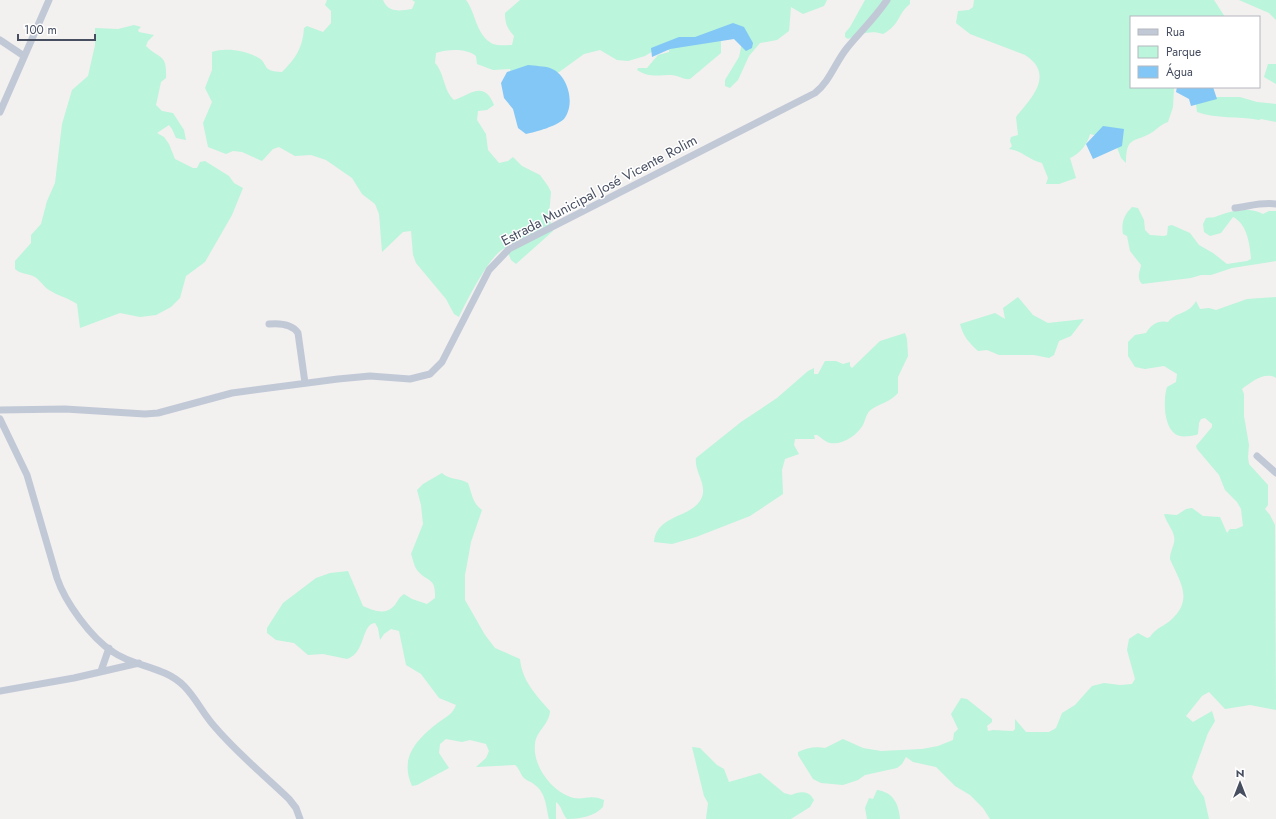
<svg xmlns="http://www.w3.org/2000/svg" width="1276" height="819" font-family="Jost,sans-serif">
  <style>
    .green { fill: #baf5dc }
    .water { fill: #82c7f6 }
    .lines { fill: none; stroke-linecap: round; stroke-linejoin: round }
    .minor { stroke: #c2c9d6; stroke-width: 7 }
    .labels { text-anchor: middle; stroke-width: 3; stroke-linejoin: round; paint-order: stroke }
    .street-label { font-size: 14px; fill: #464e60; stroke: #fff }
  </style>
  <rect width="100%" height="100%" fill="#f3f0f0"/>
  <!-- green -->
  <path class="green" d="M327 0H383C388 13 400 11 412 9L415 2 412 0H466C476 13 476 36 493 44 498 46 507 45 512 45L514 36C507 28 505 23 505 13L520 0H827L824 6 803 14 791 7 789 31 777 40 760 43 749 56 738 80 730 88 725 86V80L739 57 742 43 721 33V53L690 79C683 80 678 75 671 75 659 75 649 78 637 70L638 68H647L658 55 669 52V50L658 48 645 56 628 61 617 60 600 50 584 54 555 75 511 77 510 69 493 70 477 64 476 56C467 48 447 49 436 53L435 63C445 74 443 90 454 100 471 94 484 80 494 105L487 110 478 111 477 120 486 134 488 150 499 163 508 161 513 157 522 166 540 175 548 186 551 192 549 216 553 231 516 264 511 260 506 248C492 250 465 304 459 317L454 314 446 299 416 263 413 255 411 231 403 232 382 252 379 214 375 204 362 194 352 178 326 160 311 155 295 156 279 147 273 149 262 161 242 152 233 151 226 154 208 147 203 123 212 102 205 88 212 70V52C226 47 247 51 259 58 269 65 261 71 282 72 295 59 303 48 304 28L307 26 323 32 331 23V11L325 5Z
    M865 0H910V4C897 14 901 24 883 34 870 30 861 34 848 39L845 37V33L850 27Z
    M974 0H1214L1225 17H1131V87H1174L1173 107 1168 122C1162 124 1159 127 1154 131 1135 144 1126 134 1126 163L1121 158 1115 142 1106 138 1090 134C1088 143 1080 154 1070 158L1076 178 1059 184H1046L1048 178 1042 163C1027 159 1023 151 1009 149L1012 146 1010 141 1011 137 1018 135 1016 117C1032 98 1055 74 1025 55L970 34 956 23 958 11 969 10 973 7Z
    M1239 0H1276V20L1269 13Z
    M134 25 141 27 138 30 139 32 154 35 148 41 146 46C160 60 167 53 166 78L161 82 156 105 162 111 173 113 184 130 186 140 176 138 172 129 169 125 157 133 164 137 169 144 175 159 193 168H197L200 162 205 161 229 176 234 183 243 188 232 215 205 262 186 276 180 298 171 307 156 315 140 317 120 313 80 328 77 304C69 298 58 296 49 290 44 287 40 280 35 277 28 273 22 275 15 269V261L31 243V235L41 224 47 201 55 183 62 124 72 90 88 76 95 45V28L118 29Z
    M1268 64H1276V84L1264 77Z
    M1211 97H1240L1257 102 1276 104V122L1261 119 1259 120C1238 116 1217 119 1197 112L1196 104Z
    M1132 207 1138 208 1144 220 1145 230 1150 235 1164 236 1167 235 1168 226 1172 225 1190 233 1199 245 1213 253 1227 264 1247 261 1251 259C1250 244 1247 224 1233 217L1221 233 1210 236 1204 232 1203 224 1206 218C1209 217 1212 218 1215 217 1231 211 1247 206 1263 214L1269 211H1276V261L1232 268 1211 275H1201L1191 278 1142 284C1136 277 1140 272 1141 265L1130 251 1127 236 1123 234C1121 223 1124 215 1132 207Z
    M1018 297 1033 315 1048 323 1084 319 1071 336 1059 341 1054 355 1049 358 1034 355H999L987 350 978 351C969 343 963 336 960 324L995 313 1005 319 1003 308Z
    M1276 297V378C1265 371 1251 382 1242 389L1244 394V416L1249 445 1248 457 1249 464 1268 485V505L1265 509 1270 515 1275 525 1276 710 1250 705 1225 709 1209 692 1202 696 1186 716 1193 722 1212 711 1215 721 1208 733 1192 777 1195 784 1204 797 1209 819H990L983 808 970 795 955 786 936 767 913 762 906 757 902 764 897 768 865 775 858 780 843 785 821 783 813 779 798 755V752C807 748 815 746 825 748L843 739 863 748 881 751 922 749 938 746 953 740 954 733 958 729 951 714 961 698 967 699 992 719V722L987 726 988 731 993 730 1013 731 1015 729V719L1026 732H1049L1056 728 1062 713 1075 705 1092 686 1104 683 1120 685 1132 684 1135 679 1127 650 1129 639 1138 633 1147 638 1150 637C1155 628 1165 626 1172 619 1194 598 1179 581 1170 559 1170 550 1176 544 1174 536 1172 528 1166 522 1164 514L1177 515 1186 509 1192 508 1203 516 1220 517 1227 533 1230 529H1236L1243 526 1241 509 1237 502 1225 490 1219 475 1197 449 1196 446 1212 427V424L1205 418 1201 419 1199 423 1198 434 1196 435C1191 436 1184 437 1180 436 1163 432 1163 399 1167 387L1176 382 1177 374 1164 366 1145 369 1135 367 1128 356V342L1135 335 1146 333C1152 324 1158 320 1168 322 1177 311 1188 315 1196 301L1200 309 1209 308 1216 310 1247 299Z
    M905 333 907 339 908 356 898 377V393C890 402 881 403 872 409 866 413 866 419 863 425 856 436 843 445 830 443 825 442 821 437 817 435H814L815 439H795L794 445 799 454 785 459 782 470 783 494 750 516 696 537 672 544 654 542C656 514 694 518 702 497 707 484 694 471 696 458L741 422 777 398 808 371 814 368V374H818L825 361H836L843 364 850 362V366L852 368 880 341Z
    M442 473C449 480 460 478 468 483 472 493 472 503 482 510L471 542 465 575V600L485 635 495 648 520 659C522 681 536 695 550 711 549 725 536 731 535 744 532 766 553 793 574 798 585 800 590 794 604 800L603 807C595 816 580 819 567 819 562 814 562 806 556 802V819H549C546 807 546 793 535 785 532 782 527 781 524 778 520 774 520 769 515 765L476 767 486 758 489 751 486 744 470 740 462 742 446 739 440 744 439 753 449 768 417 785 412 786C399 757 417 739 439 722 446 717 453 714 456 705L439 698 421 674 406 665 399 631 391 629 384 634 380 640 378 628 375 623C361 624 366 653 347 659L323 654 308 655 294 643 276 640 267 633V628L283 603 316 578 330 573 348 571 363 606C372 610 385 616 394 606 399 600 397 599 404 594L412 599 427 604 435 598C436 576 427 583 417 570 414 566 413 559 411 554L423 524 421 505 417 490 423 484Z
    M692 747 700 748 717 765 724 769 729 782 760 773 784 793 791 795C800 791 809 790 814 800L810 807 791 819H706L708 803 704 796Z
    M877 790C893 792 899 804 900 819H867L865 808 869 798 873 799Z"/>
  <!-- water -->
  <path class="water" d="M733 23 744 27 753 43 752 48 746 51 734 39 670 49 652 57 651 48 679 37H695Z
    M528 65C535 66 544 66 550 68 568 74 576 104 564 119 557 126 536 132 526 134L518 128 513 109 504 98 501 83 507 72Z
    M1177 87H1213L1217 99 1191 106 1189 99 1176 92Z
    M1103 126 1124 129 1122 146 1093 159 1086 144Z"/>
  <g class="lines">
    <!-- minor -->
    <path class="minor" d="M0 40 24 56
      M0 112 49 0
      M1235 208C1250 206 1262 202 1276 204
      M269 324C280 323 292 324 298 333L305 383
      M0 410 65 409 145 414 158 413 232 393 338 379 370 376 410 379 430 374 442 362 489 270 509 249 815 93C830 81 835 63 847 48 860 32 875 18 887 0
      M0 419 27 475 57 578C65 602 91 638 113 652 134 667 164 666 184 686 196 698 203 714 215 727 237 753 264 775 289 799L296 808 300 819
      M1257 456 1276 473
      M101 671 109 648
      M0 691 74 678 139 663"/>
  </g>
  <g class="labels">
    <!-- street labels -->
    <g class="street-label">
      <text transform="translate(599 190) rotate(-28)" y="5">Estrada Municipal José Vicente Rolim</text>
    </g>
  </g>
  <!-- legend -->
  <rect x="1130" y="16" width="130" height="72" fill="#ffffff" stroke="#b5b8bf"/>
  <rect x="1138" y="29" width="20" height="6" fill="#c2c9d6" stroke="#b5b8bf"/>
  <text x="1166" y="36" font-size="12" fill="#464e60">Rua</text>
  <rect x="1138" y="46" width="20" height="12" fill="#baf5dc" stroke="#b5b8bf"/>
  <text x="1166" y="56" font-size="12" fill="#464e60">Parque</text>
  <rect x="1138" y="66" width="20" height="12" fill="#82c7f6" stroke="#b5b8bf"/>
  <text x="1166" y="76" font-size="12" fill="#464e60">Água</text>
  <!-- north arrow -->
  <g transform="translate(1240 783)" stroke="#ffffff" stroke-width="3" paint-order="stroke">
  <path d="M0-3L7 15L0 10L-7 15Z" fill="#464e60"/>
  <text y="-6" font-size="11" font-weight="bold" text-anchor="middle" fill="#464e60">N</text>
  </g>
  <!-- scale -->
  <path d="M18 34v6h77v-6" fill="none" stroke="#464e60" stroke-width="2"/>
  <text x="24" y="34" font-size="12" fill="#464e60" stroke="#ffffff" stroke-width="3" paint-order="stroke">100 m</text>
</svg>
